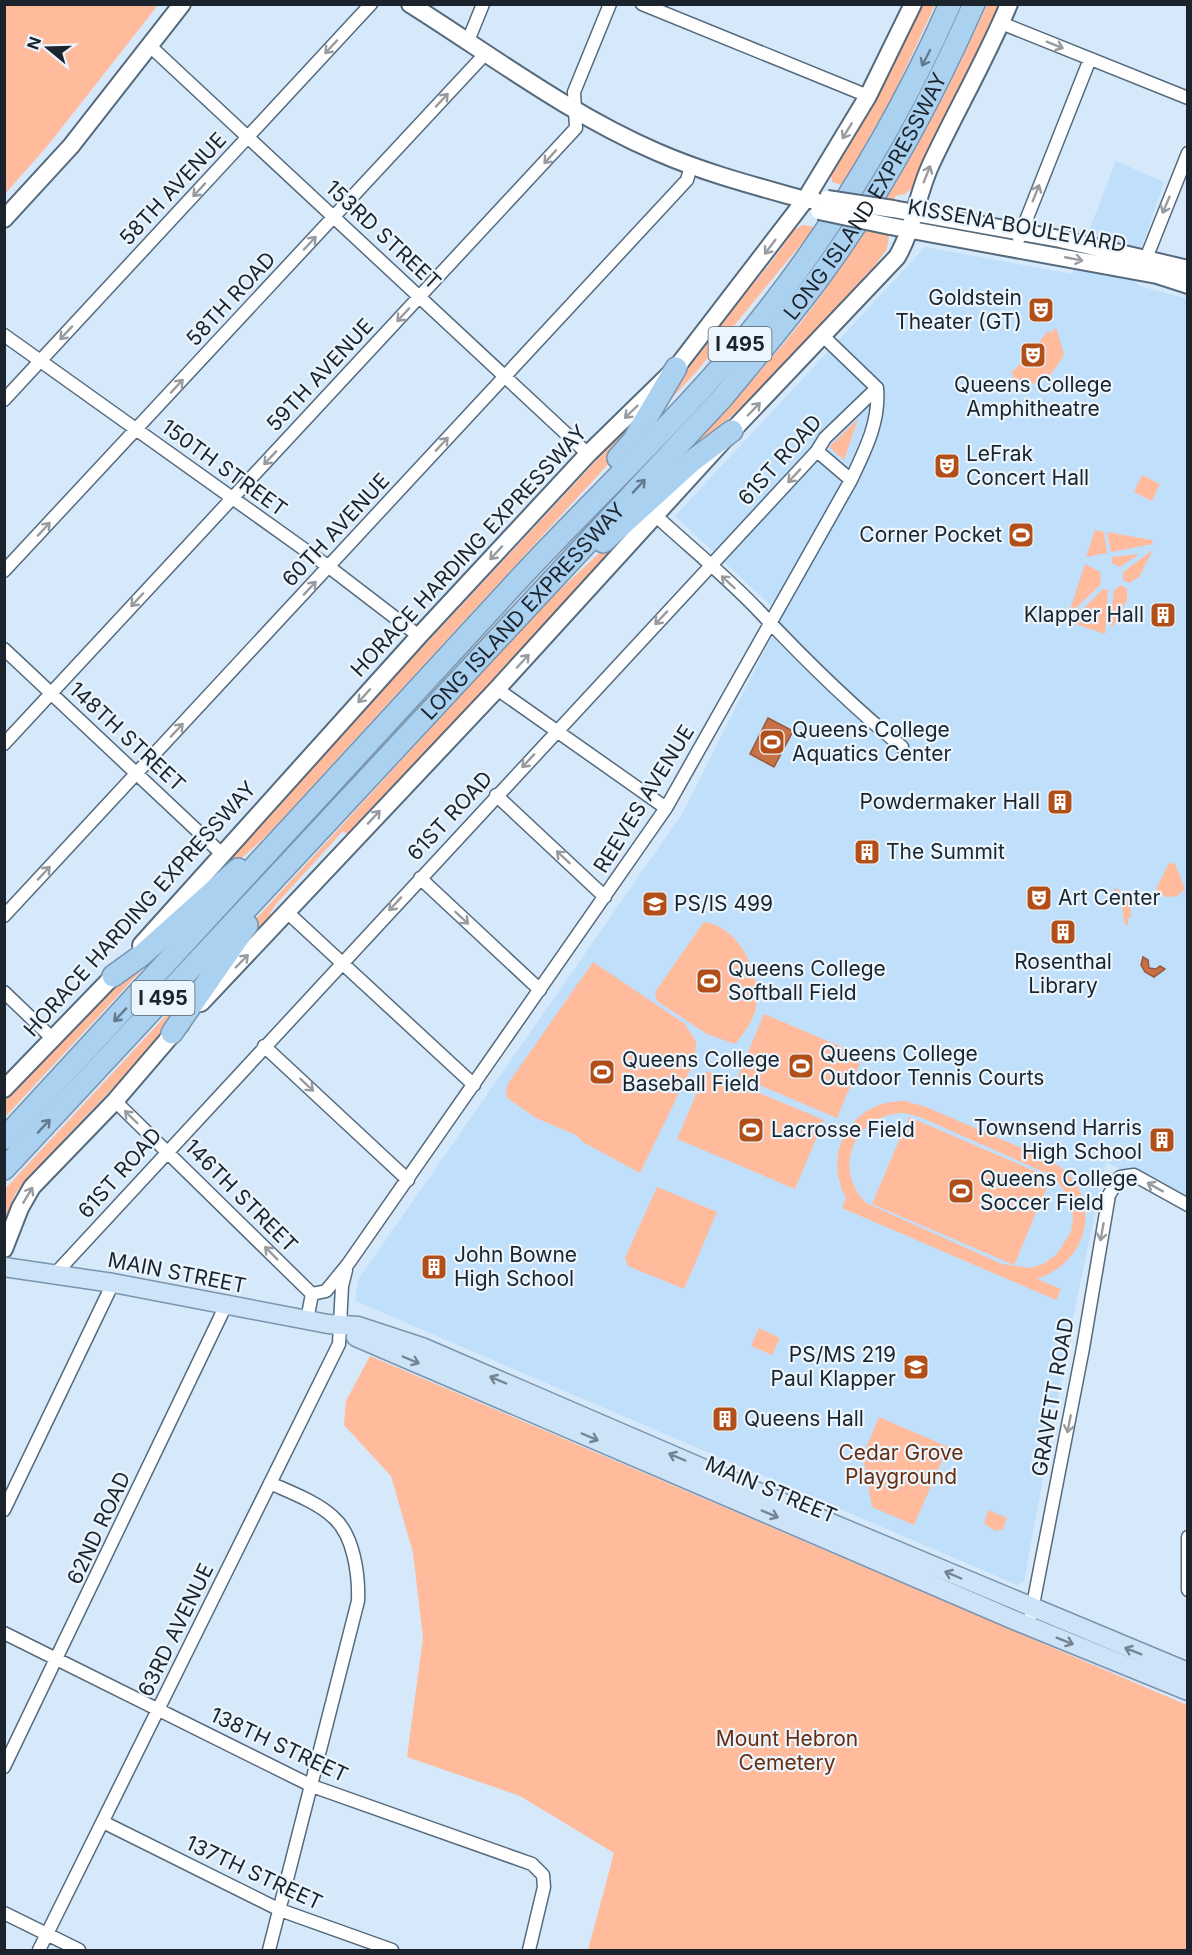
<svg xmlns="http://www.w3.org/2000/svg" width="1192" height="1955" font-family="Inter,sans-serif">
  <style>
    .built { fill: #c0dffa }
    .green { fill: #ffbb9c; fill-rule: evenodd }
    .water { fill: #ca7046; stroke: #96593e; stroke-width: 1.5 }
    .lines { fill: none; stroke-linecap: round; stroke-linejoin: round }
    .street-casing { stroke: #556a7d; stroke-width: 15 }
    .secondary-casing { stroke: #556a7d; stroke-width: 20 }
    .primary-casing { stroke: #7994ac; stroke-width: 21 }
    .highway-casing { stroke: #7994ac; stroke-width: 24 }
    .street { stroke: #fff; stroke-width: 12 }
    .secondary { stroke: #fff; stroke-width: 16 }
    .primary { stroke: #cde3f7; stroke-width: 18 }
    .highway { stroke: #abd1f1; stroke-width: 21 }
    .secondary-bridge-casing { stroke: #556a7d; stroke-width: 20; stroke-linecap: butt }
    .secondary-bridge { stroke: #fff; stroke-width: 16 }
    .oneway { stroke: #989ca0 }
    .oneway2 { stroke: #637a8e }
    .oneway3 { stroke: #748492 }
    .labels { text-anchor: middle; stroke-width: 4.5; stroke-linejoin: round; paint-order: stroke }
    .shield { fill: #ebf5fe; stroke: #59636b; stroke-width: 1.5 }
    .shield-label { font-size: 20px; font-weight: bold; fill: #1b242c }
    .street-label { font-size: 21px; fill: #1b242c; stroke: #ebf5fe }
    .poi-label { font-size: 21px; fill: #1b242c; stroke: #ebf5fe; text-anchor: start }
    .park-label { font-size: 21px; fill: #682d0e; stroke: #ebf5fe }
  </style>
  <rect width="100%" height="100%" fill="#d6e9fa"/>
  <!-- built -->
  <path class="built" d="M1116 161 1164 182 1131 279 1140 286 1187 299V1201L1106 1162 1071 1327 1024 1581 1017 1585 355 1301 358 1280 682 814 782 616 675 516 925 247 1072 274Z"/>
  <!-- green -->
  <path class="green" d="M4 5H158L49 144 5 194Z
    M923 5H935L893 95 842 185 832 182 831 174 882 89Z
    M987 5H999L911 189 905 194 895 196 887 249 876 264 757 394 675 464C717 419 760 374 799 325 876 226 937 119 987 5Z
    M803 225 815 227 697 371 660 411 682 368 769 265 794 230Z
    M1056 328 1064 354C1052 378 1036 391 1009 381L1014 375 1011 373 1020 364C1030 365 1034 362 1040 354L1039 342 1048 331 1051 333Z
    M858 419 844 460 829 447Z
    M634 420 623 448 266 836 168 925 166 923Z
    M1142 475 1160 484 1152 501 1134 492Z
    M642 513 645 516 349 836 343 831 277 903 270 913 272 918 233 961 253 922 547 602Z
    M1095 530 1104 532 1107 553 1086 557Z
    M1107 532 1152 540 1153 544 1111 552Z
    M1153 550 1139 577 1129 583 1123 580V572Z
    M1139 554 1120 567 1112 563V557Z
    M1085 564 1100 572 1101 584 1068 616Z
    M1121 585 1127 589V600L1113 626H1110L1114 590Z
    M1103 589 1108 590 1105 634 1070 622Z
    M1169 863 1175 864 1185 889 1177 896 1166 897 1156 889Z
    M1114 888 1125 893 1130 906 1131 917 1128 918V925H1125L1122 908 1112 894Z
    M704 922C737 926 758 968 757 998 757 1016 746 1031 735 1044L707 1034 657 1001 655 992Z
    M178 931 5 1117V1101L104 993Z
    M593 962 685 1024 696 1042 695 1060 640 1173 583 1142 576 1135 536 1118 506 1097 507 1085Z
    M211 967 164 1034 29 1176 15 1194 5 1220V1189Z
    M764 1014 863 1056 837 1118 738 1076Z
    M706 1071 824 1120 795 1189 677 1139Z
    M905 1101 926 1107 1045 1158C1103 1185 1097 1258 1037 1279L1061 1289 1056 1300 842 1208 846 1198C821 1151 853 1100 905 1101ZM904 1113 920 1117 1055 1177 1071 1201 1073 1219 1071 1232 1056 1255 1043 1264 1030 1268 1002 1264 866 1203C831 1169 855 1113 904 1113Z
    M909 1117 1051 1178 1014 1265 872 1204Z
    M657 1187 717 1212 684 1289 628 1266 625 1258Z
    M759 1328 780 1338 772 1355 751 1346Z
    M370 1356 1187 1705V1950H588L614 1853 520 1796 407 1757 423 1638 413 1553 391 1476 344 1425 346 1401Z
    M879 1417 948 1447 914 1525 872 1507 863 1455Z
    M988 1510 1007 1518 1003 1529 996 1531 984 1524Z"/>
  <!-- water -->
  <path class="water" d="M768 718 793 731 774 767 750 754Z
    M1143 957 1148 960 1149 968 1156 969 1160 966 1165 969 1154 977 1145 972 1141 965Z"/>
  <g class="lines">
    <!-- street casing -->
    <g class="street-casing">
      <path id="street" d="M642 4 868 96
        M1001 23 1188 98
        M468 41 483 4
        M150 46 588 454
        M1019 238 1090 59
        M1143 266 1188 153
        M4 335 329 567 419 636
        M4 400 371 4
        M817 451 851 480
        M656 516C691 548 728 578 760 612 805 660 851 705 902 747
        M4 571 486 53
        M4 649 222 854
        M497 689 666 808
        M4 744 576 128 574 92 610 4
        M496 795 605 897
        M420 878 540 990
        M288 913 474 1085
        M4 916 687 180 691 166
        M4 992 53 1039
        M264 1046 408 1180
        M115 1101 312 1294
        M54 1275 817 451 825 438 877 388
        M312 1294 326 1291 348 1264 666 808 851 480C865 450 880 422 877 388L823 336
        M307 1320 312 1294
        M4 1510 113 1283
        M1188 1537V1590
        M1031 1615 1083 1348 1109 1195 1120 1177 1134 1175 1188 1205
        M4 1633 312 1786 532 1864 543 1875 544 1887 529 1950
        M4 1767 226 1305
        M103 1822 280 1910 392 1950
        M4 1913 79 1950
        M39 1950 339 1344 342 1286 346 1270
        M269 1950 358 1601C359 1575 354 1535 333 1517 317 1502 290 1492 270 1483"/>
    </g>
    <!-- secondary casing -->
    <g class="secondary-casing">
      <path id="secondary" d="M410 4C491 55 569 114 657 152 705 173 755 186 805 200H814
        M893 209 1060 239 1188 269
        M4 219 71 146 182 4
        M890 226 1157 275 1188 285
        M141 945 419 636 588 454 676 368 805 200 868 96 913 4
        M201 1003 497 689 732 431 897 257C914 228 917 193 932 162 957 109 986 59 1009 4
        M4 1089 122 967
        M4 1249 20 1208 32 1187 115 1101 181 1024"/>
    </g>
    <!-- primary casing -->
    <g class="primary-casing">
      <path id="primary" d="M4 1267 113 1283 328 1324 358 1326 422 1347 795 1508 1188 1672
        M356 1337 1014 1620 1188 1691"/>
    </g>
    <!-- highway casing -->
    <g class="highway-casing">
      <g id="highway">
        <path d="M618 458 633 441 676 368"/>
        <path d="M603 542 692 461 732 431"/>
        <path d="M113 976 142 955 238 869"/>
        <path d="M172 1033 247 925"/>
        <path d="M4 1139C173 957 341 774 509 590 573 520 642 455 705 385 806 273 889 142 950 4"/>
        <path id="s1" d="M4 1169 723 397C756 357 790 317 821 275 882 192 932 99 974 4"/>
      </g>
    </g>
    <!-- street -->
    <use href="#street" class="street"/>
    <!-- secondary -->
    <use href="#secondary" class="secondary"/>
    <!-- primary -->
    <use href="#primary" class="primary"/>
    <!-- highway -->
    <use href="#highway" class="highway"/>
    <!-- secondary-bridge casing -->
    <g class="secondary-bridge-casing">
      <path id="secondary-bridge" d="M827 199 893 209
        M819 211 890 226"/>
    </g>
    <!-- secondary-bridge -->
    <use href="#secondary-bridge" class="secondary-bridge"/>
  </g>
  <!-- one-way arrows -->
  <defs><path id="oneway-shaft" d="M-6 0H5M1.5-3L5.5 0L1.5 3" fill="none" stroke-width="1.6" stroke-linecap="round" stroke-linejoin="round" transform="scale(1.5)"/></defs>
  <g class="oneway">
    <use href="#oneway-shaft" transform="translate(1055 45) rotate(22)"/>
    <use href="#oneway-shaft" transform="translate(331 47) rotate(133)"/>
    <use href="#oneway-shaft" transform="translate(442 100) rotate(-47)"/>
    <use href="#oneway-shaft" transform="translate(847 131) rotate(121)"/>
    <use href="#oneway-shaft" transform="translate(550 157) rotate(132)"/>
    <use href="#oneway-shaft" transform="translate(927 174) rotate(-68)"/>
    <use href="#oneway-shaft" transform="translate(199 190) rotate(133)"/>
    <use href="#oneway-shaft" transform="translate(1036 193) rotate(-68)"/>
    <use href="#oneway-shaft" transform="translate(1166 205) rotate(113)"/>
    <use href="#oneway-shaft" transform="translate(310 243) rotate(-47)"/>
    <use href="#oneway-shaft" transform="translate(770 247) rotate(127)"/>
    <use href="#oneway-shaft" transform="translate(1074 259) rotate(11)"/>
    <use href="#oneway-shaft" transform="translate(403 315) rotate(133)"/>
    <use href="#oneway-shaft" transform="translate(66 333) rotate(133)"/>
    <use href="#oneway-shaft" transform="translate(177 386) rotate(-47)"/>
    <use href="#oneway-shaft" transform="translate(754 409) rotate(-46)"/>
    <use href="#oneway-shaft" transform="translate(631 412) rotate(136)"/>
    <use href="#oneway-shaft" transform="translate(442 444) rotate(-47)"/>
    <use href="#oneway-shaft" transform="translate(270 458) rotate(133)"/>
    <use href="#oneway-shaft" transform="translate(794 476) rotate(133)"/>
    <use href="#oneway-shaft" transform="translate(44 529) rotate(-47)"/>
    <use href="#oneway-shaft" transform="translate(496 553) rotate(133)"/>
    <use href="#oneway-shaft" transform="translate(728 582) rotate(-137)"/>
    <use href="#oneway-shaft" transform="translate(310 588) rotate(-47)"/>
    <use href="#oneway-shaft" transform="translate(137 600) rotate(133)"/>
    <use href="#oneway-shaft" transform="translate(661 618) rotate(133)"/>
    <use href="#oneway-shaft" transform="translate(523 661) rotate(-47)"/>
    <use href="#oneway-shaft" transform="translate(364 696) rotate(132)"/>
    <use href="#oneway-shaft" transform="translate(177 730) rotate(-47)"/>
    <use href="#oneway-shaft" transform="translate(528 761) rotate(133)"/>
    <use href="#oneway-shaft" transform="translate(374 817) rotate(-47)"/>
    <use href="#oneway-shaft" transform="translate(563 857) rotate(-137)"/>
    <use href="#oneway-shaft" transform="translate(44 873) rotate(-47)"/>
    <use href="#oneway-shaft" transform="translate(395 904) rotate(133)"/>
    <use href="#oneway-shaft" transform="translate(462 918) rotate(43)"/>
    <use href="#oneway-shaft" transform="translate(242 961) rotate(-46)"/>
    <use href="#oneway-shaft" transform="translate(307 1085) rotate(43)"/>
    <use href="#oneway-shaft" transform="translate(131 1117) rotate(-136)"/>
    <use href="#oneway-shaft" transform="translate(1155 1187) rotate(-151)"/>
    <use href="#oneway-shaft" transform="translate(28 1195) rotate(-59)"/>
    <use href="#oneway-shaft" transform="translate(1102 1232) rotate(100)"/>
    <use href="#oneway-shaft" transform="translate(271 1253) rotate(-135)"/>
    <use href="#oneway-shaft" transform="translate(1069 1424) rotate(101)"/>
  </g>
  <g class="oneway2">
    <use href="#oneway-shaft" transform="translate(926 58) rotate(117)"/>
    <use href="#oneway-shaft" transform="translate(639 486) rotate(-47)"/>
    <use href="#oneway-shaft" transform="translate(120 1015) rotate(133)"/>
    <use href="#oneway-shaft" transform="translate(44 1126) rotate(-47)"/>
  </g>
  <g class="oneway3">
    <use href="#oneway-shaft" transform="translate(411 1360) rotate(23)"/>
    <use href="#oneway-shaft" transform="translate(498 1380) rotate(-157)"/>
    <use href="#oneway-shaft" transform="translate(590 1437) rotate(23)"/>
    <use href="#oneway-shaft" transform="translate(677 1457) rotate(-157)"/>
    <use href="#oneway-shaft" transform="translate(770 1514) rotate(23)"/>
    <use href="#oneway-shaft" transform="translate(953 1575) rotate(-157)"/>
    <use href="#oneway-shaft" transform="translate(1065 1641) rotate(22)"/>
    <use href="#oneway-shaft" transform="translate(1133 1651) rotate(-158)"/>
  </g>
  <!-- icons -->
  <defs>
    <g id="theatre-square" transform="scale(1.35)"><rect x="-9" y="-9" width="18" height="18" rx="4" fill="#b24e17" stroke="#ebf5fe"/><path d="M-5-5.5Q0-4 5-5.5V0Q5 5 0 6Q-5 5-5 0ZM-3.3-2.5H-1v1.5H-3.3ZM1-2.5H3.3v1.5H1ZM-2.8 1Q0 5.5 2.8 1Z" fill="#fff"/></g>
    <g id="stadium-square" transform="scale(1.35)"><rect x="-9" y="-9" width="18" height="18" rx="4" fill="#b24e17" stroke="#ebf5fe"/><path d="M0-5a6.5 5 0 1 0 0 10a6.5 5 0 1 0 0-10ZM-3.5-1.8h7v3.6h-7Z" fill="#fff"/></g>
    <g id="building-square" transform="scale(1.35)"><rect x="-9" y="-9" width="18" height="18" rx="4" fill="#b24e17" stroke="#ebf5fe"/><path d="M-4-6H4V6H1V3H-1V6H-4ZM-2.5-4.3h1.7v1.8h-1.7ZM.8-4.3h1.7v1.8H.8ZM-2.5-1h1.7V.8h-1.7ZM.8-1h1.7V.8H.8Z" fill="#fff"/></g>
    <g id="school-square" transform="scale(1.35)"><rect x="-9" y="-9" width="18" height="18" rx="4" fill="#b24e17" stroke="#ebf5fe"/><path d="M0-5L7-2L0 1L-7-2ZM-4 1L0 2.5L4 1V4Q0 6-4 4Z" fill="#fff"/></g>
  </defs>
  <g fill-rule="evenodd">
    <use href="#theatre-square" x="1041" y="310"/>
    <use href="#theatre-square" x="1033" y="355"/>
    <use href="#theatre-square" x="947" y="466"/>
    <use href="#stadium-square" x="1021" y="535"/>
    <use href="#building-square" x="1163" y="615"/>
    <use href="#stadium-square" x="772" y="742"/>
    <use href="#building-square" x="1060" y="802"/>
    <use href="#building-square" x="867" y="852"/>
    <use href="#theatre-square" x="1039" y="898"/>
    <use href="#school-square" x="655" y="904"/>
    <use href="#building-square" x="1063" y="932"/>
    <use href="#stadium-square" x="709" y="981"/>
    <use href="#stadium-square" x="801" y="1066"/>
    <use href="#stadium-square" x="602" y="1072"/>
    <use href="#stadium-square" x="751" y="1130"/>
    <use href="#building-square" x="1162" y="1140"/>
    <use href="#stadium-square" x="961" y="1191"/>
    <use href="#building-square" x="434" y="1267"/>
    <use href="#school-square" x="916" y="1367"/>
    <use href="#building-square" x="725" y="1419"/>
  </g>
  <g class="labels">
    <!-- shield labels -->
    <g class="shield">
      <rect x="708.5" y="327" width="63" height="34" rx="4.5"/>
      <rect x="131.5" y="981" width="63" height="34" rx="4.5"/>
    </g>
    <g class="shield-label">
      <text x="740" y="351">I 495</text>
      <text x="163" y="1005">I 495</text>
    </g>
    <!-- street labels -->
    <g class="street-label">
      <text transform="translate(173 189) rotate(-47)" y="7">58TH AVENUE</text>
      <text dy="7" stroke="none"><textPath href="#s1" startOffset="1302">LONG ISLAND EXPRESSWAY</textPath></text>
      <text transform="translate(1017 226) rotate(10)" y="7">KISSENA BOULEVARD</text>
      <text transform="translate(383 235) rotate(43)" y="7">153RD STREET</text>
      <text transform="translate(231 299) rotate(-47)" y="7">58TH ROAD</text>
      <text transform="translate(320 375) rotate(-47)" y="7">59TH AVENUE</text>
      <text transform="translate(780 460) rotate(-48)" y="7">61ST ROAD</text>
      <text transform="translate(224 468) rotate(36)" y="7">150TH STREET</text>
      <text transform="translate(336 530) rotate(-47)" y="7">60TH AVENUE</text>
      <text transform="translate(469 551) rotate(-47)" y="7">HORACE HARDING EXPRESSWAY</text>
      <text dy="7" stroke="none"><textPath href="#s1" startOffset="762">LONG ISLAND EXPRESSWAY</textPath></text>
      <text transform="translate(127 737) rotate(43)" y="7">148TH STREET</text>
      <text transform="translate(644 799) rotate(-58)" y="7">REEVES AVENUE</text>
      <text transform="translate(450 816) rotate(-47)" y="7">61ST ROAD</text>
      <text transform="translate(140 909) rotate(-48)" y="7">HORACE HARDING EXPRESSWAY</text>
      <text transform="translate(120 1173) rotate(-48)" y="7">61ST ROAD</text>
      <text transform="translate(241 1196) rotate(45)" y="7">146TH STREET</text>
      <text transform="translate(177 1273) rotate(11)" y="7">MAIN STREET</text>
      <text transform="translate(1053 1397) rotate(-80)" y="7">GRAVETT ROAD</text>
      <text transform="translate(771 1490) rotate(23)" y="7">MAIN STREET</text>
      <text transform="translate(99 1528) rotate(-65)" y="7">62ND ROAD</text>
      <text transform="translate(176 1630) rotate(-64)" y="7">63RD AVENUE</text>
      <text transform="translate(279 1745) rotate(25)" y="7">138TH STREET</text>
      <text transform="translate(254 1873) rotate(25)" y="7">137TH STREET</text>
    </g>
    <!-- poi labels -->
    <g class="poi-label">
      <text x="1022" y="305" text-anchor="end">Goldstein<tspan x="1022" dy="24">Theater (GT)</tspan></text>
      <text x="1033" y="392" text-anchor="middle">Queens College<tspan x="1033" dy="24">Amphitheatre</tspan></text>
      <text x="966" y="461">LeFrak<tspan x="966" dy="24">Concert Hall</tspan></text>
      <text x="1002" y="542" text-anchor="end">Corner Pocket</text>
      <text x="1144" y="622" text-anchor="end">Klapper Hall</text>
      <text x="792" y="737">Queens College<tspan x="792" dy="24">Aquatics Center</tspan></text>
      <text x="1040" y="809" text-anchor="end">Powdermaker Hall</text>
      <text x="886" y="859">The Summit</text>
      <text x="1058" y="905">Art Center</text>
      <text x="674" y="911">PS/IS 499</text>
      <text x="1063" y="969" text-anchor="middle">Rosenthal<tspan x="1063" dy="24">Library</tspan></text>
      <text x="728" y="976">Queens College<tspan x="728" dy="24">Softball Field</tspan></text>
      <text x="820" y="1061">Queens College<tspan x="820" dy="24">Outdoor Tennis Courts</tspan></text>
      <text x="622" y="1067">Queens College<tspan x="622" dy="24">Baseball Field</tspan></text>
      <text x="1142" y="1135" text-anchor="end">Townsend Harris<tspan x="1142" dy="24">High School</tspan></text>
      <text x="771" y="1137">Lacrosse Field</text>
      <text x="980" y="1186">Queens College<tspan x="980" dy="24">Soccer Field</tspan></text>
      <text x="454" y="1262">John Bowne<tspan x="454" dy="24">High School</tspan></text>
      <text x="896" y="1362" text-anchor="end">PS/MS 219<tspan x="896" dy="24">Paul Klapper</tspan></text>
      <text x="744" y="1426">Queens Hall</text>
    </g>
    <!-- park labels -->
    <g class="park-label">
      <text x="901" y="1460">Cedar Grove<tspan x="901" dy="24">Playground</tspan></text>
      <text x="787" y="1746">Mount Hebron<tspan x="787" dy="24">Cemetery</tspan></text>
    </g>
  </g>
  <!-- border -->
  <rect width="1192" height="1955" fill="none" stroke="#1b242c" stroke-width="12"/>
  <!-- north arrow -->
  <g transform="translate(48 48) rotate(289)" stroke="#ebf5fe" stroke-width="4.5" paint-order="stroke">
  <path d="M0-4.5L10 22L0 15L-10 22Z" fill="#1b242c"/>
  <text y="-9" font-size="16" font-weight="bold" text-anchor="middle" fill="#1b242c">N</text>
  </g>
</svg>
